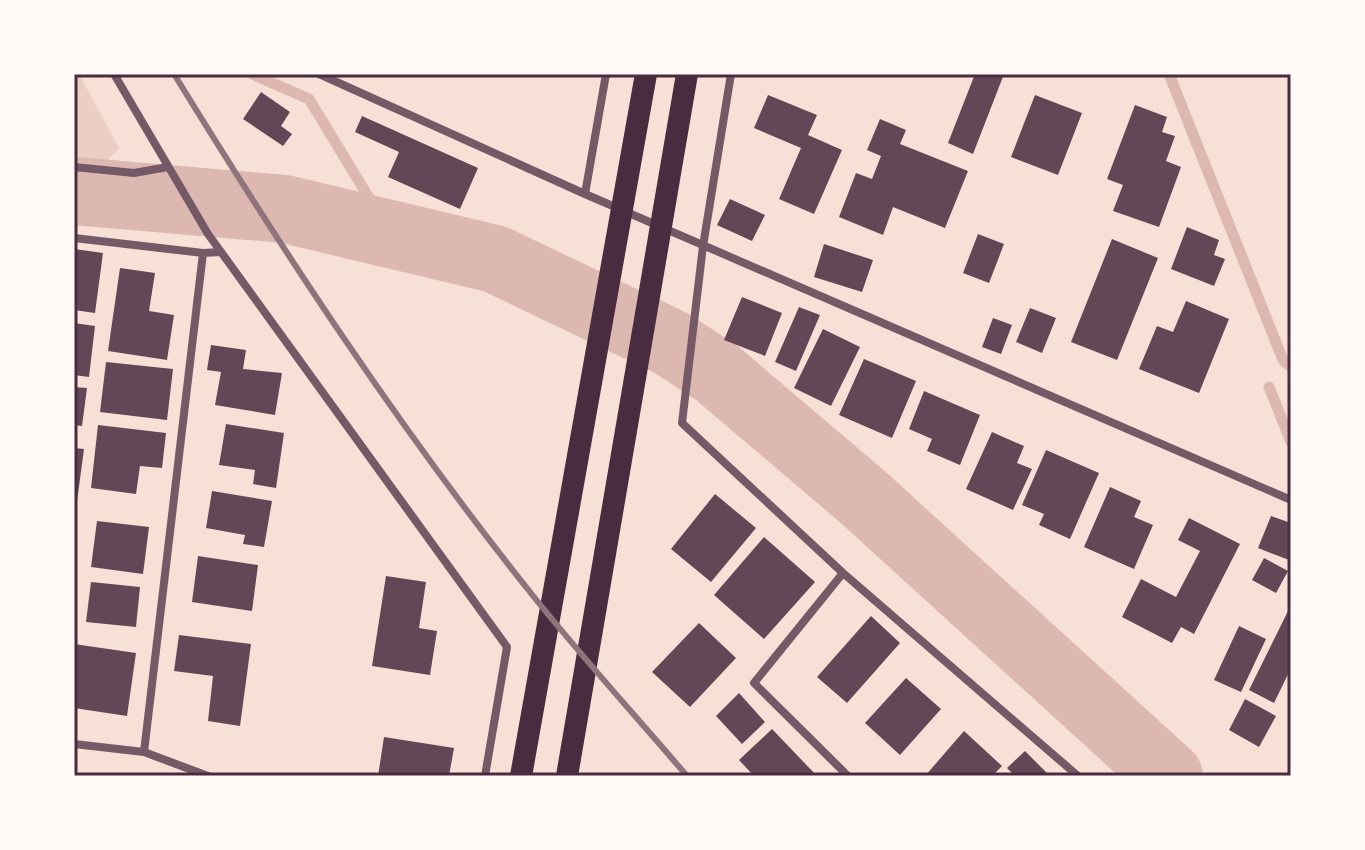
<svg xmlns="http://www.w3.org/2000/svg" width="1365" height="850" font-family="'Noto Sans',sans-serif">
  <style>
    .green { fill: #ebcfc5 }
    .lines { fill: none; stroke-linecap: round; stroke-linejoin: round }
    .stream { stroke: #dcb8b0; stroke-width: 11 }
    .river { stroke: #dcb8b0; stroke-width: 68 }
    .building { fill: #644757 }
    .minor { stroke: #755966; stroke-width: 8 }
    .trunk { stroke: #4a2c40; stroke-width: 22 }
    .rail { stroke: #8f747c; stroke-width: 6 }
    .neatline { fill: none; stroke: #4a2c40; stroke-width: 3 }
  </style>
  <rect width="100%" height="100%" fill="#f7e1d7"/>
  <!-- green -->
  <path class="green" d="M74 74H79L119 148 104 164 74 159Z"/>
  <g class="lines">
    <!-- stream -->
    <path class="stream" d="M252 74 309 99 391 234
      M1169 74 1283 360 1291 367
      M1269 387 1291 442"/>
    <!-- river -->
    <path class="river" d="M74 191 285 209 495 259 671 343 717 373 865 499 1169 776"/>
  </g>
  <!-- building -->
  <path class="building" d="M975 74H1004L973 154 948 143Z
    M261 92 290 112 281 126 292 134 283 146 243 119Z
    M768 95 817 115 808 135 842 150 814 214 779 199 801 148 754 128Z
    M1035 95 1082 113 1058 175 1011 157Z
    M1135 105 1167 117 1162 132 1175 136 1166 161 1181 167 1159 227 1113 211 1123 185 1107 179Z
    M362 116 478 168 460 209 388 177 399 152 355 132Z
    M880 119 906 130 900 144 968 171 945 228 893 207 883 235 839 217 856 173 872 179 881 156 867 150Z
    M730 199 765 215 752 241 717 225Z
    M1187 227 1219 240 1214 255 1225 259 1214 286 1171 269Z
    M978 234 1004 244 989 283 963 273Z
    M1112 239 1158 258 1117 360 1071 342Z
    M824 244 873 260 862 292 814 277Z
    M74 249 103 253 95 313 74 310Z
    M120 268 155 273 149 311 174 315 167 360 108 351Z
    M742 297 782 313 765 356 724 340Z
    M1186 301 1229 319 1199 393 1139 369 1157 326 1173 332Z
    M799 307 820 315 796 371 775 362Z
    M1030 308 1056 318 1042 353 1016 342Z
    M993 318 1012 325 1001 354 982 347Z
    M74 323 95 326 89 377 74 375Z
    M823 329 860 347 831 406 794 388Z
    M211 345 246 350 243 369 282 373 275 415 215 405 221 372 207 370Z
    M864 359 916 381 892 438 839 415Z
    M106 362 173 369 167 420 100 412Z
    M74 387 87 388 82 426 74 425Z
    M924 391 980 415 960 465 927 451 932 439 909 429Z
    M226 424 284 433 276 488 253 484 255 470 219 465Z
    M98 425 166 433 162 468 140 466 136 494 91 488Z
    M992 432 1024 446 1017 463 1032 469 1013 510 966 489Z
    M74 448 84 449 76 509H74Z
    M1046 450 1099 473 1070 539 1039 525 1044 514 1022 505Z
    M1110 487 1141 501 1134 517 1153 525 1134 569 1084 547Z
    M212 491 272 501 264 547 243 544 245 535 206 528Z
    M715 494 756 528 711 582 671 549Z
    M1271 516 1291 523 1289 560 1258 548Z
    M1189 518 1240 544 1194 634 1181 627 1172 643 1122 617 1141 579 1176 597 1200 551 1178 540Z
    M97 521 149 527 143 574 91 567Z
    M764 537 815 582 764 639 714 595Z
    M198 556 258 565 252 611 192 602Z
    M1264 558 1288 571 1276 593 1252 580Z
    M386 576 426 582 419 628 437 631 430 675 372 666Z
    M91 582 140 587 136 627 86 622Z
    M1291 605V668L1274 703 1249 690Z
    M871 616 900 643 847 703 817 677Z
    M699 623 736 658 690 707 652 672Z
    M1239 626 1266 639 1241 692 1214 680Z
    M179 635 251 644 240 726 208 721 213 676 174 671Z
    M74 644 136 653 127 716 74 708Z
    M906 678 941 709 900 755 865 723Z
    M739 693 765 722 742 744 716 716Z
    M1245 699 1276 716 1259 747 1229 730Z
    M772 729 817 776H754L739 760Z
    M964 731 1002 766 992 776H925Z
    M384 737 454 748 449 776H378Z
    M1025 751 1050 776H1015L1007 768Z"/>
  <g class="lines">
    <!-- minor -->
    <path class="minor" d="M114 74 208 234 507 647 485 776
      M319 74 585 194 1291 500
      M731 74 703 246 682 423 843 573 1078 776
      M74 167 134 173 168 167
      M585 194 606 74
      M74 238 203 253 221 252
      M843 573 754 683 848 776
      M74 744 144 752 208 776
      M144 752 203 253"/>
    <!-- trunk -->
    <path class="trunk" d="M521 776 646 74
      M567 776 687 74"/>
    <!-- rail -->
    <path class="rail" d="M174 74C284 253 399 428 530 592 580 655 635 715 687 776"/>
  </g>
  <!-- border -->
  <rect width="1365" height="850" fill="none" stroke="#fffaf5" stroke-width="152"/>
  <rect x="76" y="76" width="1213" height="698" class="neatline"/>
</svg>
